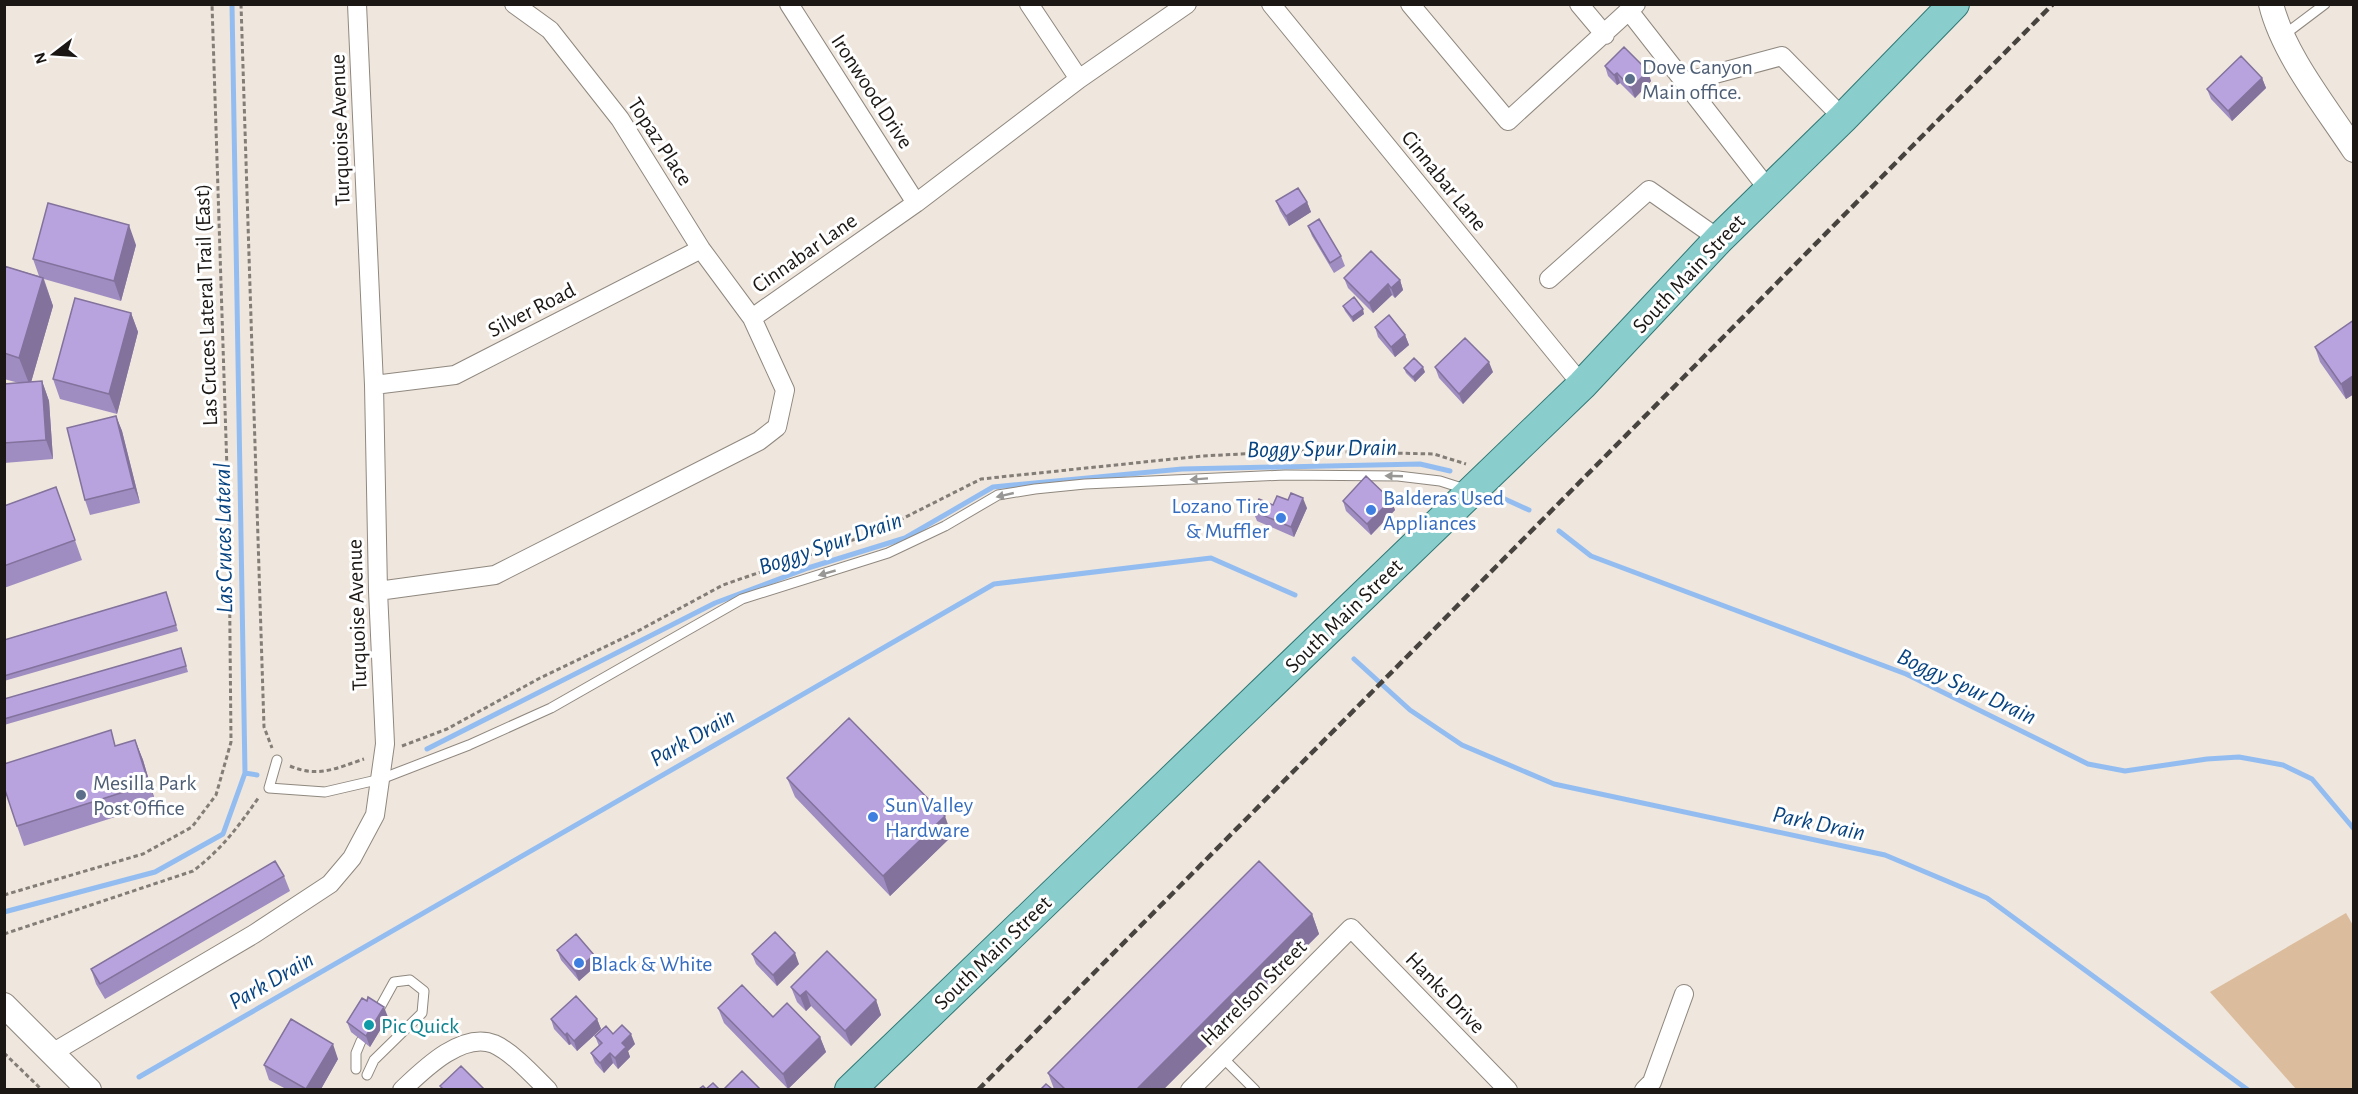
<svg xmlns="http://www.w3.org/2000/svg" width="2358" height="1094" font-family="'Alegreya Sans',sans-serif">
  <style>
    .green { fill: #dbbc9c }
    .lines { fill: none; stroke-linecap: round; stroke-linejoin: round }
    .stream { stroke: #93bdf1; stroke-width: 5 }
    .service-casing { stroke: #8f887f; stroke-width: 11 }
    .minor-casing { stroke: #8f887f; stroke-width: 20 }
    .tertiary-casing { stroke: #8f887f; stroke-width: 26 }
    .primary-casing { stroke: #2f7876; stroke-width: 32 }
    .path { stroke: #837d77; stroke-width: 3; stroke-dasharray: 4.5 3; stroke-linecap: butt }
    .service { stroke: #fff; stroke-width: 9 }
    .minor { stroke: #fff; stroke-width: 18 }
    .tertiary { stroke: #fff; stroke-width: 24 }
    .primary { stroke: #89cecc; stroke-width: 30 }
    .rail { stroke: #47433f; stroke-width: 4.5; stroke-dasharray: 9 4.5; stroke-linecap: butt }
    .wall { fill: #9f8cc0 }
    .shaded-wall { fill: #82729c }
    .building { fill: #b9a3df; stroke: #82729c; stroke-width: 1.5 }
    .oneway { fill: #989795 }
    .service-dot { fill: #5c6f8a; stroke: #fff; stroke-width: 2 }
    .shop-dot { fill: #3f7fe0; stroke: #fff; stroke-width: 2 }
    .culture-dot { fill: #0f9aa8; stroke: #fff; stroke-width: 2 }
    .labels { text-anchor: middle; stroke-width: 6; stroke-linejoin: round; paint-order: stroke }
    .service-label { font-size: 22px; fill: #4e5e75; stroke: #fff; text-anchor: start }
    .street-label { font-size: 22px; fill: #1a1714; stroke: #fff }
    .shop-label { font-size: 22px; fill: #366cbe; stroke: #fff; text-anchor: start }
    .culture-label { font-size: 22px; fill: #0d838f; stroke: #fff; text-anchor: start }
    .water-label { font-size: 24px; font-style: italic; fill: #084481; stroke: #fff }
  </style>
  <rect width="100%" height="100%" fill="#efe6dd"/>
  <!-- green -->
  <path class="green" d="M2346 913 2354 927 2353 1089H2296L2210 992Z"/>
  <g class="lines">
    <!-- stream -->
    <path class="stream" d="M1496 495 1529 510
      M1559 531 1591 556 1906 674 2088 764 2125 771 2207 759 2239 757 2283 765 2312 779 2354 829
      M1354 659 1410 710 1462 745 1554 784 1885 855 1987 898 2248 1090
      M427 749 715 603 808 568 905 538 993 487 1182 469 1420 464 1450 471
      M245 773 257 775
      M4 912 155 872 223 834 245 773 232 4
      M139 1077 994 584 1211 558 1295 595"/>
    <!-- service casing -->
    <g class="service-casing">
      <path id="service" d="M2284 35 2325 4
        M277 760 269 788 325 792 381 779 469 745 551 708 742 599 888 553 945 526 998 495 1035 489 1085 484 1285 475 1398 476 1440 481 1465 489
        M1222 1057 1255 1090
        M356 1069V1053L361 1041
        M367 1075 374 1060 422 1013 424 991 410 980 394 982 378 1011"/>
    </g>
    <!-- minor casing -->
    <g class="minor-casing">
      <path id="minor" d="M789 4 916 203
        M1029 4 1079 79
        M1271 4 1582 385
        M1410 4 1508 121 1636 4
        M1579 4 1605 35
        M1629 11 1768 189
        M1685 82 1782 56 1843 118
        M1549 279 1649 190 1719 239
        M752 318 916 203 1079 79 1187 4
        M374 385 455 375 701 249
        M378 591 495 575 759 441 777 427 785 390 752 318 701 249 620 119 550 30 514 4
        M52 1053 254 934 330 884 352 858 375 815 385 744 378 591 374 385 357 4
        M402 1090C423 1070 462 1031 494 1044 512 1052 533 1075 548 1090
        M1190 1090 1351 928 1508 1090
        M1644 1090 1652 1082 1684 994"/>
    </g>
    <!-- tertiary casing -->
    <g class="tertiary-casing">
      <path id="tertiary" d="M2271 4C2283 54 2326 107 2354 150
        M4 1005 89 1090"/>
    </g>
    <!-- primary casing -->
    <g class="primary-casing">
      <path id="primary" d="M850 1090 1582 385 1719 239 1843 118 1954 4"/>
    </g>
    <!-- path -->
    <path class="path" d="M241 4 264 727 272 748
      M402 746 447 729 540 678 636 632 723 585 876 532 981 479 1202 456 1303 451 1434 454 1466 464
      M290 766C318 778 337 768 364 759
      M4 895 143 854 192 827 216 795 231 742 229 532 212 4
      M4 934 193 871C222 849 238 827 259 797
      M4 1053 42 1090"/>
    <!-- service -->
    <use href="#service" class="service"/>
    <!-- minor -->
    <use href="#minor" class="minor"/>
    <!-- tertiary -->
    <use href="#tertiary" class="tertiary"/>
    <!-- primary -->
    <use href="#primary" class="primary"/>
    <!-- rail -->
    <path class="rail" d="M978 1090 2053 4"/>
  </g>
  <!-- wall -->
  <path class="wall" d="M1605 66 1651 81 1635 98 1620 83 1617 85 1608 76Z
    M2262 78 2266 88 2232 121 2211 99 2207 89Z
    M1276 201 1307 202 1311 212 1289 226 1280 211Z
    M1308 226 1341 256 1345 266 1334 273 1312 236Z
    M136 245 121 301 44 279 53 306 31 382 42 381 49 401 53 459 4 463V384L19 383 4 379V266L39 276 33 259Z
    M1344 278 1400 280 1403 290 1395 298 1392 295 1373 313 1348 288Z
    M1343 306 1364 314 1353 322 1345 311Z
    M131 313 138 332 117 414 60 399 53 379Z
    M2354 320V394L2346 399 2320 362 2315 347Z
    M1375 327 1405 335 1409 345 1395 357 1378 337Z
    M1435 367 1493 372 1463 404 1439 378Z
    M1404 368 1425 372 1415 382 1406 373Z
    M116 416 122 431 140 503 90 515 85 500Z
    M56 487 82 560 4 588V506Z
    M1391 500 1395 510 1371 535 1346 511 1343 501Z
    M1307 508 1294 537 1257 521 1253 511Z
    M166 592 178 631 4 681V640Z
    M181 648 188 672 4 725V699Z
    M135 740 143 760 156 804 24 846 17 826 117 746Z
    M787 778 952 836 890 896 795 797Z
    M284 876 290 891 105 999 96 984 91 969Z
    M1312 914 1319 934 1164 1089H1054L1048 1073Z
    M557 950 594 955 597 965 579 981 561 960Z
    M752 954 799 964 777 986 756 964Z
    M791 987 876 1000 881 1015 851 1046 811 1006 806 1011 797 1002Z
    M718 1008 773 1017 820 1037 826 1052 788 1089 724 1023Z
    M388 1017 370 1047 351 1032 347 1022Z
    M551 1019H597L601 1029 577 1051 571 1044 569 1045 554 1029Z
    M613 1034 635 1044 628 1051 630 1057 618 1069 613 1063 604 1073 595 1063 591 1053 599 1046 595 1036Z
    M338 1059 321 1089H286L269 1080 264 1065Z"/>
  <!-- shaded-wall -->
  <path class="shaded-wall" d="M1648 71 1651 81 1635 98 1631 88Z
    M1617 73 1620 83 1617 85 1614 75Z
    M2262 78 2266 88 2232 121 2228 111Z
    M1307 202 1311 212 1289 226 1286 216Z
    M129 225 136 245 121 301 114 281Z
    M43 278 53 306 30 386 19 358Z
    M1400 280 1403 290 1395 298 1391 288Z
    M1388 284 1392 295 1373 313 1369 303Z
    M1363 309 1364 314 1353 322 1352 317Z
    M131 313 138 332 117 414 109 394Z
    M1405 335 1409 345 1395 357 1391 347Z
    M1489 362 1493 372 1463 404 1459 394Z
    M1423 367 1425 372 1415 382 1413 377Z
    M2354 375V394L2346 399 2341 384Z
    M42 381 49 401 53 459 46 440Z
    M116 416 122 431 140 503 134 488Z
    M1303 498 1307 508 1294 537 1291 527Z
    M1391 500 1395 510 1371 535 1367 524Z
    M135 740 143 760 156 804 149 784Z
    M945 816 952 836 890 896 883 876Z
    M1312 914 1319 934 1164 1089H1137Z
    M795 953 799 964 777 986 773 975Z
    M594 955 597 965 579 981 575 971Z
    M806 991 811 1006 806 1011 800 996Z
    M876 1000 881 1015 851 1046 845 1031Z
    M384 1007 388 1017 370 1047 366 1036Z
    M597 1019 601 1029 577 1051 574 1041Z
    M567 1033 571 1044 569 1045 565 1035Z
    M631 1034 635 1044 628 1051 630 1057 618 1069 615 1058 622 1043Z
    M820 1037 826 1052 788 1089 783 1074Z
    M333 1044 338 1059 321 1089H306Z
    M610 1053 613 1063 604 1073 600 1063Z"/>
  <!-- building -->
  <path class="building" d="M1624 47 1648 71 1631 88 1617 73 1614 75 1605 66Z
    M2241 56 2262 78 2228 111 2207 89Z
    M1298 188 1307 202 1286 216 1276 201Z
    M48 203 129 225 114 281 33 259Z
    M1319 219 1341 256 1330 263 1308 226Z
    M1371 251 1400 280 1391 288 1388 284 1369 303 1344 278Z
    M4 266 43 278 19 358 4 353Z
    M1354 297 1363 309 1352 317 1343 306Z
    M75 298 131 313 109 394 53 379Z
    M1389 315 1405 335 1391 347 1375 327Z
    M2354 320V375L2341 384 2315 347Z
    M1465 338 1489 362 1459 394 1435 367Z
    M1414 358 1423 367 1413 377 1404 368Z
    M42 381 46 440 4 443V384Z
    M116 416 134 488 85 500 67 428Z
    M1366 476 1391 500 1367 524 1343 501Z
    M56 487 75 540 4 566V506Z
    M1291 493 1303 498 1291 527 1253 511 1259 499 1273 505 1277 496 1288 500Z
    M166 592 176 625 4 676V640Z
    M181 648 186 666 4 719V699Z
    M849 718 945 816 883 876 787 778Z
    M111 730 115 746 135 740 149 784 17 826 4 787V764Z
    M275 861 284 876 100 984 91 969Z
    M1259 861 1312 914 1137 1089H1065L1048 1073Z
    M775 932 795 953 773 975 752 954Z
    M576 934 594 955 575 971 557 950Z
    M827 951 876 1000 845 1031 806 991 800 996 791 987Z
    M742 985 773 1017 787 1003 820 1037 783 1074 718 1008Z
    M576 996 597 1019 574 1041 567 1033 565 1035 551 1019Z
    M368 997 384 1007 366 1036 347 1022 362 998 367 1001Z
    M291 1019 333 1044 306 1089 264 1065Z
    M622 1025 631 1034 622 1043 626 1047 615 1058 610 1053 600 1063 591 1053 602 1043 595 1036 606 1026 613 1034Z
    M461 1066 484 1089H443L440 1086Z
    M742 1071 760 1089H724Z
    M713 1083 719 1089H699L703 1086 706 1089Z
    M1046 1084 1052 1089H1041Z"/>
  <!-- one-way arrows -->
  <defs><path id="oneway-solid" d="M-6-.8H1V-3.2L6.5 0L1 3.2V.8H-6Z" transform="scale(1.5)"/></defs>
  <g class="oneway">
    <use href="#oneway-solid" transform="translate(1394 476) rotate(-178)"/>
    <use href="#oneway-solid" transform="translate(1199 479) rotate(176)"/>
    <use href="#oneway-solid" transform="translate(1005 495) rotate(167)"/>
    <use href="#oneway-solid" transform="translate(827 573) rotate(164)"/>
  </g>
  <!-- markers -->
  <g class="service-dot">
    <circle cx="1630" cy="79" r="6"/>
    <circle cx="81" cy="795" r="6"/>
  </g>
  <g class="shop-dot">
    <circle cx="1371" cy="510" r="6"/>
    <circle cx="1281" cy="518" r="6"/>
    <circle cx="873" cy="817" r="6"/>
    <circle cx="579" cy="963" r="6"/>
  </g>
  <circle class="culture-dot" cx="369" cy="1025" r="6"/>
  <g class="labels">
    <!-- service labels -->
    <g class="service-label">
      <text x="1642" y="74">Dove Canyon<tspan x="1642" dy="25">Main office.</tspan></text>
      <text x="93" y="790">Mesilla Park<tspan x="93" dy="25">Post Office</tspan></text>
    </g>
    <!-- street labels -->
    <g class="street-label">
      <text transform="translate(873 91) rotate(57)" y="8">Ironwood Drive</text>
      <text transform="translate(339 130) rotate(-92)" y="8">Turquoise Avenue</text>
      <text transform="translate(661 141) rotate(57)" y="8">Topaz Place</text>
      <text transform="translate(1445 180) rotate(51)" y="8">Cinnabar Lane</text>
      <text transform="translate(804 252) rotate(-35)" y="8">Cinnabar Lane</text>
      <text transform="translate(1688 273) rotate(-47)" y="8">South Main Street</text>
      <text transform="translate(205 305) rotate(-92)" y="8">Las Cruces Lateral Trail (East)</text>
      <text transform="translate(531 309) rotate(-27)" y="8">Silver Road</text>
      <text transform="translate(356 615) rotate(-92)" y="8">Turquoise Avenue</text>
      <text transform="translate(1343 615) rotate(-44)" y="8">South Main Street</text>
      <text transform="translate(992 952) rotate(-44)" y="8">South Main Street</text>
      <text transform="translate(1253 992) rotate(-45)" y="8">Harrelson Street</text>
      <text transform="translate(1446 992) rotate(46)" y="8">Hanks Drive</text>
    </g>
    <!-- shop labels -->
    <g class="shop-label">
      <text x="1383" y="505">Balderas Used<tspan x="1383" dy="25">Appliances</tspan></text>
      <text x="1269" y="513" text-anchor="end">Lozano Tire<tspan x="1269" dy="25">&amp; Muffler</tspan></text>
      <text x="885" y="812">Sun Valley<tspan x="885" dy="25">Hardware</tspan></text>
      <text x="591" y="971">Black &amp; White</text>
    </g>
    <!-- culture labels -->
    <g class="culture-label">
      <text x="381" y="1033">Pic Quick</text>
    </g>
    <!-- water labels -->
    <g class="water-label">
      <text transform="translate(1322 448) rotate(-1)" y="8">Boggy Spur Drain</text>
      <text transform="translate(223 538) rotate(-91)" y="8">Las Cruces Lateral</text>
      <text transform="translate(830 543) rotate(-19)" y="8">Boggy Spur Drain</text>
      <text transform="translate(1967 686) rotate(25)" y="8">Boggy Spur Drain</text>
      <text transform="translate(692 737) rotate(-30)" y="8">Park Drain</text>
      <text transform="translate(1819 823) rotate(12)" y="8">Park Drain</text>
      <text transform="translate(271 980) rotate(-30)" y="8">Park Drain</text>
    </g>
  </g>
  <!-- border -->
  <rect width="2358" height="1094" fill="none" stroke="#1a1714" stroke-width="12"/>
  <!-- north arrow -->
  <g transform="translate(54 54) rotate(253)" stroke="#ffffff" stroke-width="4.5" paint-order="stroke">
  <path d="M0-4.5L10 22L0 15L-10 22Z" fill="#1a1714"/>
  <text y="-9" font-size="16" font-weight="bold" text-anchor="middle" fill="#1a1714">N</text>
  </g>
</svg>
